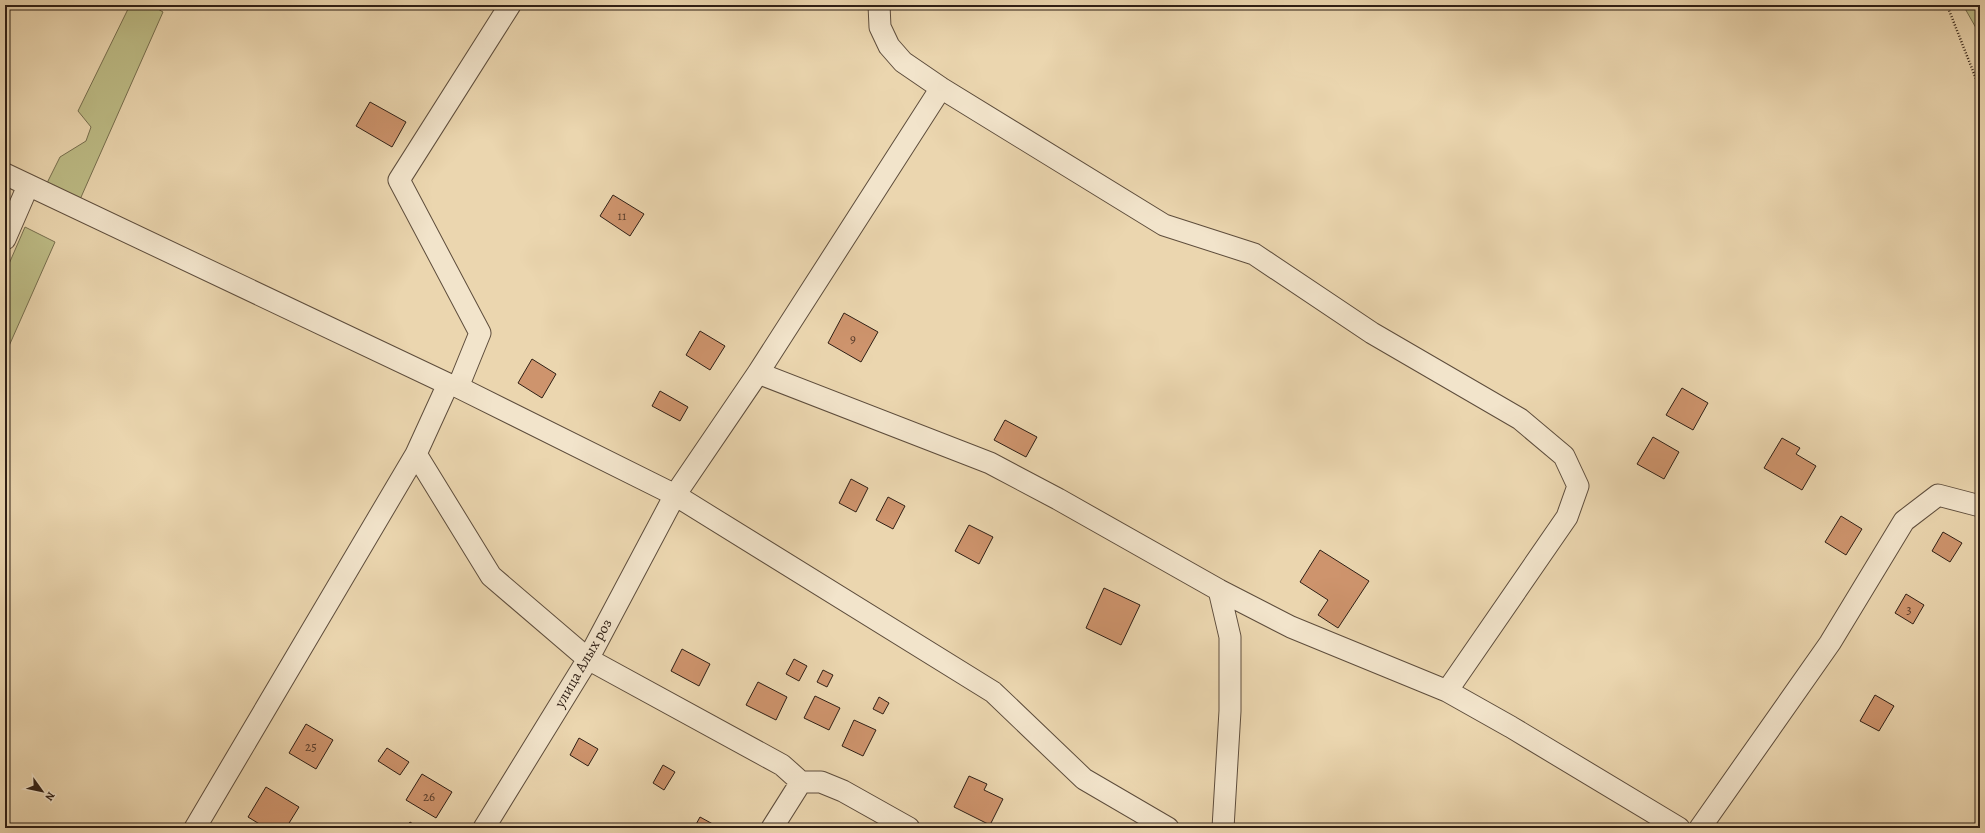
<svg xmlns="http://www.w3.org/2000/svg" width="1985" height="833" font-family="Alegreya,serif">
  <style>
    .green { fill: #bdbc86; stroke: #766e4e }
    .building { fill: #ce946d; stroke: #2f1f15 }
    .lines { fill: none; stroke-linecap: round; stroke-linejoin: round }
    .minor-casing { stroke: #5e4d3c; stroke-width: 23 }
    .path { stroke: #2f1f15; stroke-width: 2.5; stroke-dasharray: 1 2; stroke-linecap: butt }
    .minor { stroke: #f2e4cb; stroke-width: 21 }
    .labels { text-anchor: middle; stroke-width: 4; stroke-linejoin: round; paint-order: stroke }
    .number-label { font-size: 13px; fill: #573c2b }
    .street-label { font-size: 15px; fill: #2f1f15; stroke: #f2e4cb }
  </style>
  <rect width="100%" height="100%" fill="#ebd6af"/>
  <filter id="stains"><feTurbulence type="fractalNoise" baseFrequency=".005" numOctaves="4"/><feColorMatrix values="0 0 0 0 .2 0 0 0 0 .09 0 0 0 0 .02 0 0 0 .5 -.17"/></filter>
  <radialGradient id="worn" r=".72"><stop offset=".6" stop-color="#630" stop-opacity="0"/><stop offset="1" stop-color="#630" stop-opacity=".3"/></radialGradient>
  <!-- green -->
  <path class="green" d="M130 5H151L163 12 78 204 45 187 60 157 86 141 91 127 78 111Z
    M1963 5H1980V35Z
    M25 227 55 242 5 355V273Z"/>
  <!-- building -->
  <path class="building" d="M370 102 406 122 392 147 356 126Z
    M613 195 644 214 630 236 600 216Z
    M844 313 878 332 861 362 828 343Z
    M700 331 725 346 710 370 686 355Z
    M532 359 556 374 542 398 518 383Z
    M1682 388 1708 403 1693 430 1666 415Z
    M660 391 688 407 680 421 652 406Z
    M1005 420 1037 437 1026 457 994 440Z
    M1653 437 1679 452 1664 479 1637 464Z
    M1782 438 1800 448 1796 454 1816 466 1802 490 1764 468Z
    M851 479 868 488 856 512 839 503Z
    M888 497 905 506 893 529 876 520Z
    M1841 516 1862 529 1846 555 1825 542Z
    M969 525 993 537 979 564 955 551Z
    M1943 532 1962 543 1950 562 1932 551Z
    M1320 550 1369 581 1338 628 1318 615 1328 600 1300 582Z
    M1104 588 1140 605 1121 645 1086 628Z
    M1906 594 1924 605 1913 624 1895 613Z
    M682 649 710 664 699 686 671 671Z
    M794 659 807 666 799 681 786 674Z
    M823 670 833 675 827 687 817 682Z
    M758 682 787 697 776 720 746 705Z
    M1875 695 1894 706 1879 731 1860 721Z
    M815 696 840 708 829 730 804 718Z
    M879 697 889 703 883 714 873 709Z
    M854 720 876 730 863 756 842 746Z
    M306 724 333 740 316 769 289 753Z
    M579 738 598 749 588 766 570 755Z
    M387 748 409 762 400 775 378 761Z
    M663 765 675 772 664 790 653 783Z
    M422 774 452 792 436 818 406 800Z
    M969 776 987 784 984 790 1003 799 990 825 954 807Z
    M266 787 299 807 286 828H266L248 817Z
    M700 817 720 828H694Z
    M410 822 419 828H406Z
    M1873 824 1880 828H1871Z"/>
  <g class="lines">
    <!-- minor casing -->
    <g class="minor-casing">
      <path id="minor" d="M879 5 880 27 889 46 903 62 941 88 1164 225 1254 254 1372 333 1520 419 1564 456 1578 486 1567 517 1447 691
        M5 174 448 384
        M5 239 28 186
        M758 373 990 463 1058 499 1219 590 1291 627 1447 691 1511 727 1679 828
        M458 387 480 333 399 180 510 5
        M416 454 491 576 588 659 782 765 801 782H821L843 791 909 828
        M1219 590 1230 637V711L1223 828
        M195 828 416 454 448 384 458 387 675 495 993 692 1084 779 1168 828
        M484 828 588 659 675 495 758 373 941 88
        M772 828 801 782
        M1700 828 1830 643 1904 521 1938 495 1980 506"/>
    </g>
    <!-- path -->
    <path class="path" d="M1947 5 1980 89"/>
    <!-- minor -->
    <use href="#minor" class="minor"/>
  </g>
  <g class="labels">
    <!-- number labels -->
    <g class="number-label">
      <text x="622" y="220">11</text>
      <text x="853" y="343">9</text>
      <text x="1909" y="614">3</text>
      <text x="311" y="751">25</text>
      <text x="429" y="801">26</text>
    </g>
    <!-- street labels -->
    <g class="street-label">
      <text transform="translate(583 663) rotate(-60)" y="5">улица Алых роз</text>
    </g>
  </g>
  <!-- margin -->
  <rect width="1985" height="833" fill="none" stroke="#ebd6af" stroke-width="20"/>
  <rect x="6" y="6" width="1973" height="821" fill="none" stroke="#2f1f15" stroke-width="2"/>
  <rect x="10" y="10" width="1965" height="813" fill="none" stroke="#2f1f15"/>
  <!-- north arrow -->
  <g transform="translate(42 791) rotate(123)" stroke="#f2e4cb" stroke-width="3" paint-order="stroke">
  <path d="M0-3L7 15L0 10L-7 15Z" fill="#2f1f15"/>
  <text y="-6" font-size="11" font-weight="bold" text-anchor="middle" fill="#2f1f15">N</text>
  </g>
  <rect width="100%" height="100%" filter="url(#stains)"/>
  <rect width="100%" height="100%" fill="url(#worn)"/>
</svg>
